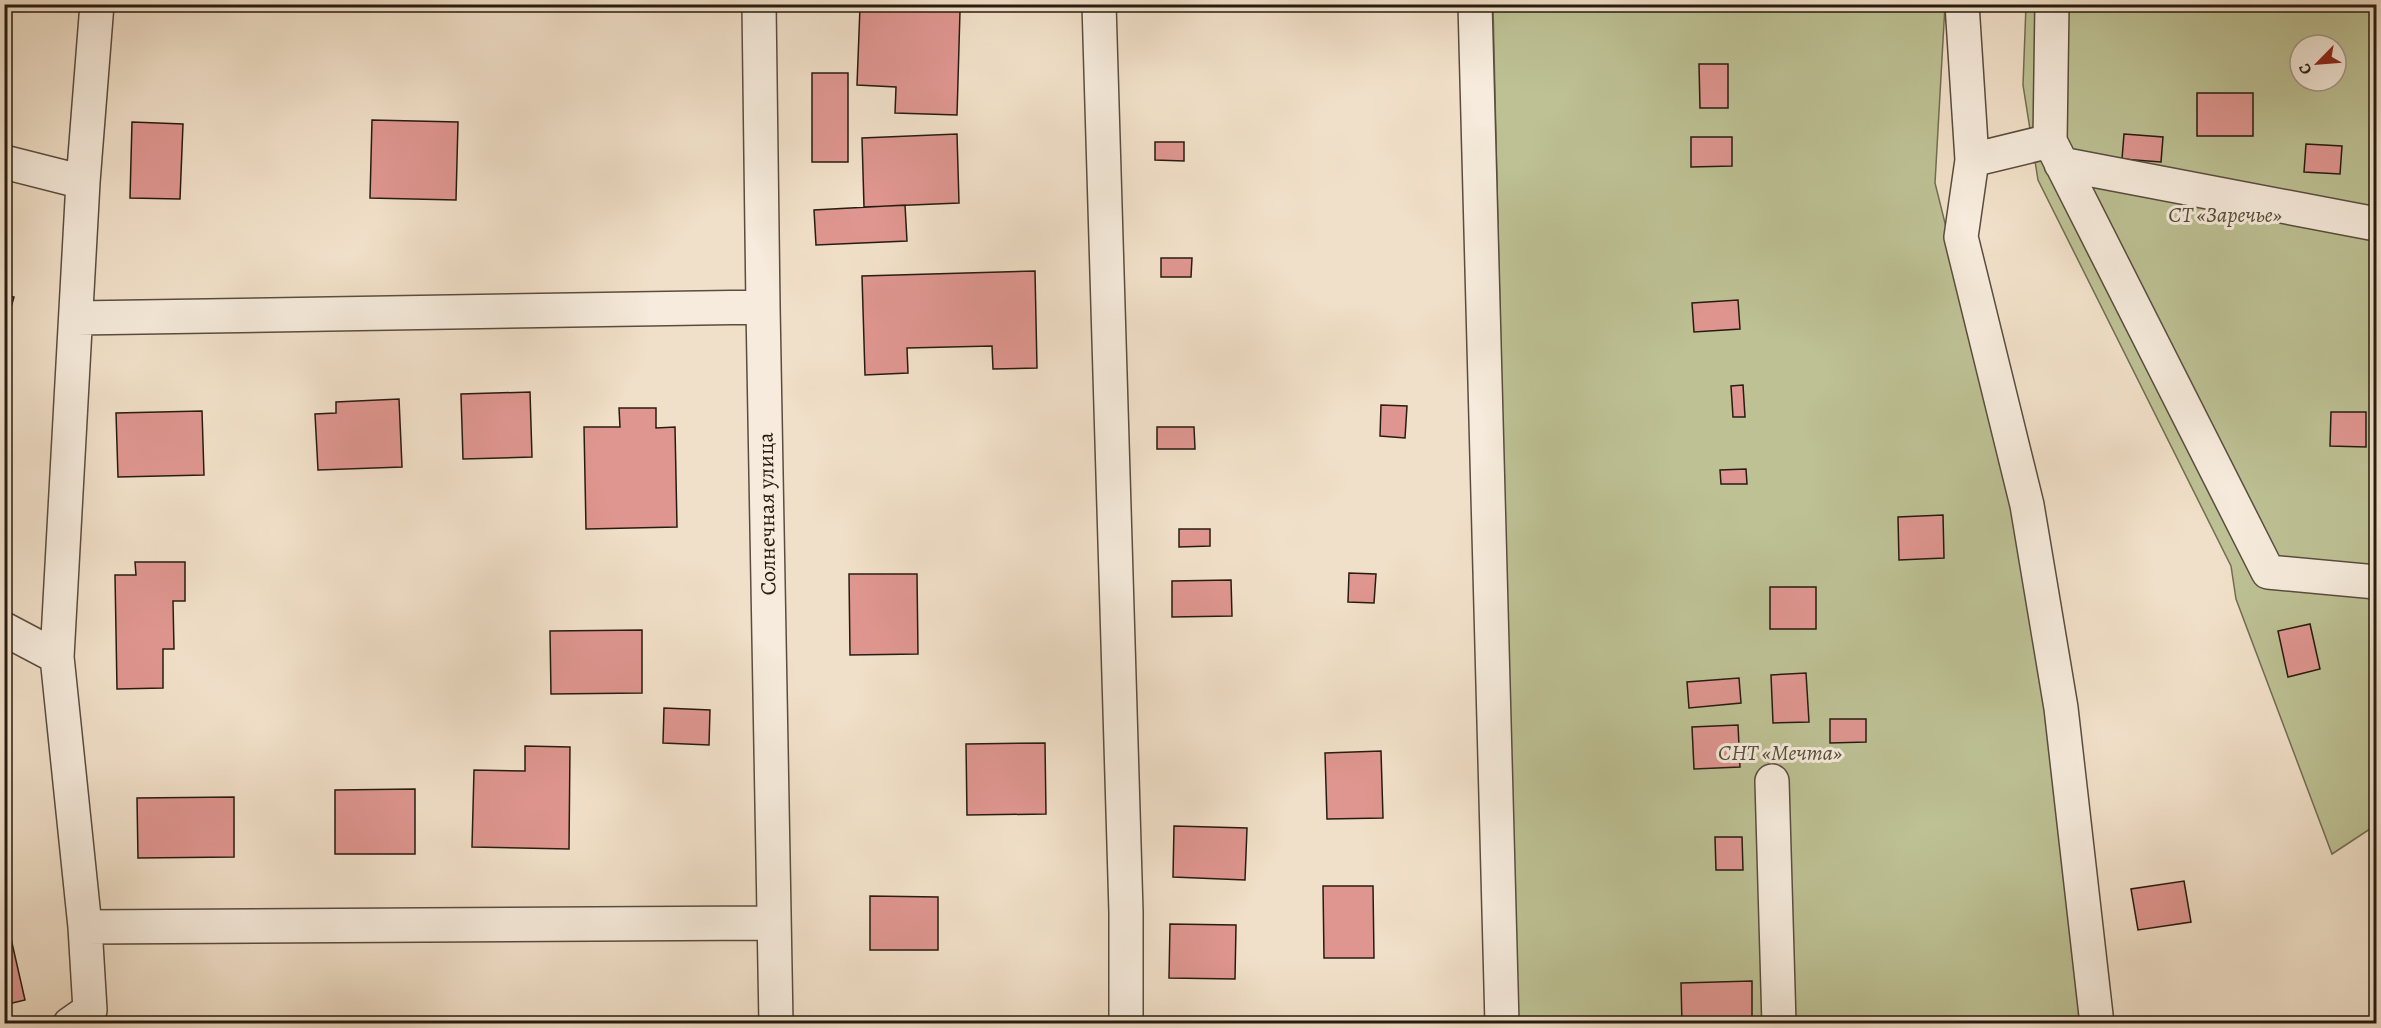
<svg xmlns="http://www.w3.org/2000/svg" width="2381" height="1028" font-family="Alegreya,serif">
  <style>
    .green { fill: #bdc194; stroke: #726e52; stroke-width: 1.5; fill-rule: evenodd }
    .building { fill: #df9690; stroke: #271c11; stroke-width: 1.5 }
    .lines { fill: none; stroke-linecap: round; stroke-linejoin: round }
    .minor-casing { stroke: #5a4d3f; stroke-width: 36 }
    .minor { stroke: #f6ebdc; stroke-width: 33 }
    .labels { text-anchor: middle; stroke-width: 6; stroke-linejoin: round; paint-order: stroke }
    .park-label { font-size: 22px; font-style: italic; fill: #544e38; stroke: #f6ebdc }
    .street-label { font-size: 22px; fill: #271c11; stroke: #f6ebdc }
  </style>
  <rect width="100%" height="100%" fill="#f1e0c9"/>
  <filter id="stains"><feTurbulence type="fractalNoise" baseFrequency=".00333" numOctaves="4"/><feColorMatrix values="0 0 0 0 .2 0 0 0 0 .09 0 0 0 0 .02 0 0 0 .5 -.17"/></filter>
  <radialGradient id="worn" r=".72"><stop offset=".6" stop-color="#630" stop-opacity="0"/><stop offset="1" stop-color="#630" stop-opacity=".3"/></radialGradient>
  <!-- green -->
  <path class="green" d="M1493 5H1945L1935 183 2018 516 2094 1023H1516Z
    M2026 5H2376V825L2332 854 2236 599 2231 566 2038 180 2023 85ZM2300 45H2336V81H2300Z"/>
  <!-- building -->
  <path class="building" d="M1840 4H1882L1881 11Z
    M860 7 960 11 957 115 895 113 896 87 857 85Z
    M1699 64H1728V108H1700Z
    M812 73H848V162H812Z
    M2197 93H2253V136H2197Z
    M372 120 458 122 456 200 370 198Z
    M132 122 183 124 180 199 130 198Z
    M957 134 959 203 864 207 862 138Z
    M2124 134 2163 137 2161 162 2122 159Z
    M1691 137H1732V166L1691 167Z
    M1155 142H1184V161L1155 160Z
    M2306 144 2342 146 2340 174 2304 172Z
    M905 205 907 241 816 245 814 210Z
    M1161 258H1192L1191 277H1161Z
    M1035 271 1037 368 993 369 992 346 907 348 908 373 865 375 862 276Z
    M4 295 14 297 4 331Z
    M1738 300 1740 329 1694 332 1692 303Z
    M1743 385 1745 417H1733L1731 386Z
    M530 392 532 457 463 459 461 394Z
    M399 399 402 467 318 470 315 414 336 413V402Z
    M1381 405 1407 406 1405 438 1380 436Z
    M619 408H656V428L675 427 677 527 586 529 584 427H620Z
    M202 411 204 475 118 477 116 413Z
    M2331 412H2366V447L2330 446Z
    M1157 427H1194L1195 449H1157Z
    M1746 469 1747 484H1721L1720 470Z
    M1943 515 1944 558 1899 560 1898 517Z
    M1179 529H1210V546L1179 547Z
    M135 562H185V601H173L174 649H163V688L117 689 115 575H136Z
    M1349 573 1376 574 1374 603 1348 602Z
    M849 574H917L918 654 850 655Z
    M1231 580 1232 616 1172 617V581Z
    M1770 587H1816V629H1770Z
    M2310 624 2320 669 2288 677 2278 631Z
    M642 630V693L551 694 550 631Z
    M1806 673 1809 722 1773 723 1771 675Z
    M1739 678 1741 703 1689 708 1687 682Z
    M664 708 710 710 709 745 663 743Z
    M1830 719H1866V742L1830 743Z
    M1738 725 1740 767 1694 769 1692 727Z
    M1045 743 1046 814 967 815 966 744Z
    M525 746 570 747 569 849 472 847 474 770 525 771Z
    M1381 751 1383 818 1327 819 1325 753Z
    M415 789V854H335V790Z
    M234 797V857L138 858 137 798Z
    M1174 826 1247 828 1245 880 1173 877Z
    M1715 837H1742L1743 870H1716Z
    M2184 881 2191 922 2138 930 2131 889Z
    M1323 886H1373L1374 958H1324Z
    M870 896 938 897V950H870Z
    M7 921 25 1000 4 1005V922Z
    M1170 924 1236 925 1235 979 1169 978Z
    M1752 981V1024H1682L1681 983Z"/>
  <g class="lines">
    <!-- minor casing -->
    <g class="minor-casing">
      <path id="minor" d="M759 4 763 307 776 1024
        M1099 4 1126 912V1024
        M1475 4 1502 1024
        M1962 4 1972 160 1961 237 2027 505 2061 708 2097 1024
        M2052 4 2050 141 2268 572 2376 582
        M1972 160 2050 141
        M4 162 83 182
        M2061 164 2376 224
        M77 318 763 307
        M4 629 57 657
        M1772 781 1779 1024
        M85 927 773 923
        M70 1024 90 1010 85 927 57 657 83 182 97 4"/>
    </g>
    <!-- minor -->
    <use href="#minor" class="minor"/>
  </g>
  <g class="labels">
    <!-- park labels -->
    <g class="park-label">
      <text x="2225" y="222">СТ «Заречье»</text>
      <text x="1780" y="760">СНТ «Мечта»</text>
    </g>
    <!-- street labels -->
    <g class="street-label">
      <text transform="translate(766 514) rotate(-91)" y="8">Солнечная улица</text>
    </g>
  </g>
  <!-- margin -->
  <rect width="2381" height="1028" fill="none" stroke="#f1e0c9" stroke-width="24"/>
  <rect x="6" y="6" width="2369" height="1016" fill="none" stroke="#271c11" stroke-width="3"/>
  <rect x="12" y="12" width="2357" height="1004" fill="none" stroke="#271c11" stroke-width="1.5"/>
  <!-- north arrow -->
  <g transform="translate(2318 63) rotate(245)"><circle r="28" fill="#f6ebdc" stroke="#a3988b" stroke-width="1.5"/>
  <path d="M0-4.5L10 22L0 15L-10 22Z" fill="#8f2418"/>
  <text y="-9" font-size="16" font-weight="bold" text-anchor="middle" fill="#271c11">С</text>
  </g>
  <rect width="100%" height="100%" filter="url(#stains)"/>
  <rect width="100%" height="100%" fill="url(#worn)"/>
</svg>
